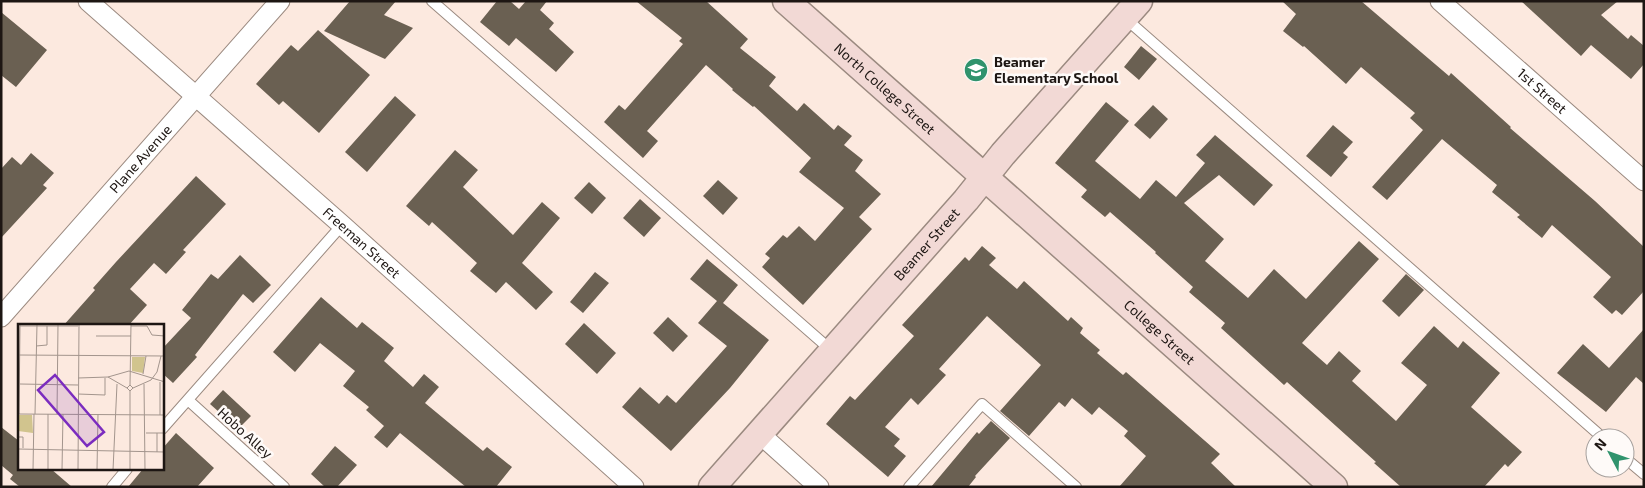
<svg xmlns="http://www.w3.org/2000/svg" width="1645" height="488" font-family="'Exo 2',sans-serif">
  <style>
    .building { fill: #6a6052 }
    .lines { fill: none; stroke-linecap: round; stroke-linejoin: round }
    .lane-casing { stroke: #9b8a80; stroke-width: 12 }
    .street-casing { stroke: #9b8a80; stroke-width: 21 }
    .secondary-casing { stroke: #9b8a80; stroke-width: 29 }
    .lane { stroke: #fff; stroke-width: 10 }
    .street { stroke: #fff; stroke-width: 19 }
    .secondary { stroke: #f2d9d5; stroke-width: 26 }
    .labels { text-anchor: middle; stroke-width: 5; stroke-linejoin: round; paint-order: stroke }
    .poi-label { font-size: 14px; font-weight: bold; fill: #1d1613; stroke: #fefaf8; text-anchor: start }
    .street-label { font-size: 14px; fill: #1d1613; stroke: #fefaf8 }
    .inset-road { fill: none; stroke: #a3958d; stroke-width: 1 }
    .view { fill: #7b2cbf; fill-opacity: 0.15; stroke: #7b2cbf; stroke-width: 2.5 }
    .inset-edge { fill: none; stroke: #1d1613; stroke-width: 2.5 }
  </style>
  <rect width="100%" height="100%" fill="#fce9df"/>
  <!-- building -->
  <path class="building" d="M350 1H396L384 15 413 28 385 59 324 31Z
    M497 1H510L519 9 526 1H547L540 10 554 23 549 29 574 52 556 72 516 38 509 46 480 22Z
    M636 1H706L748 39 740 48 776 77 769 86 797 111 804 103 834 130 838 125 852 136 844 145 863 160 855 171 881 194 859 217 872 229 803 305 762 267 770 258 765 254 783 235 787 238 799 226 815 241 844 208 799 172 811 158 754 106 753 107 732 90 733 89 706 65 647 131 658 141 643 158 604 122 619 105 625 110 683 44 679 41 682 38Z
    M1282 1H1361L1449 76 1451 73 1511 127 1510 128 1595 201 1644 247V291L1622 315 1616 310 1612 314 1593 297 1611 277 1552 225 1542 238 1517 217 1520 215 1492 192 1497 185 1442 139 1387 200 1372 187 1423 130 1410 118 1415 113 1361 67 1346 84 1304 46 1303 47 1283 31 1296 14Z
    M1521 1H1618L1601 15 1628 39 1631 35 1644 46V64L1631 79 1591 45 1581 56Z
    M1 12 47 50 16 87 1 75Z
    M318 30 370 75 319 133 283 101 279 105 256 84 291 45 298 51Z
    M1141 46 1157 59 1139 80 1124 67Z
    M395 96 416 115 367 172 345 152Z
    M1106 102 1129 121 1095 161 1140 199 1156 180 1176 197 1205 163 1196 155 1215 135 1273 185 1254 206 1219 175 1184 203 1224 239 1205 261 1248 298 1274 269 1306 299 1359 241 1379 259 1302 343 1327 365 1339 351 1361 371 1352 381 1396 421 1427 385 1401 363 1434 326 1458 348 1463 341 1500 373 1471 407 1522 452 1508 467 1505 464 1484 487H1401L1374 463 1376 462 1287 382 1284 385 1221 328 1225 323 1189 292 1193 287 1155 253 1156 252 1110 212 1105 217 1081 197 1087 190 1055 163Z
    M1153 105 1168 119 1150 139 1134 125Z
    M1333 125 1353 142 1343 153 1348 157 1331 177 1306 156Z
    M455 150 478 170 463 187 513 235 542 202 560 218 522 263 553 292 536 310 506 282 496 293 470 271 477 263 432 222 429 226 406 206Z
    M31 153 54 173 43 185 47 188 1 238V169L12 157 21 165Z
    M196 176 226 204 183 250 186 252 166 274 154 263 130 289 147 305 128 326H63L95 290 93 288 116 262Z
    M718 180 738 198 723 215 703 196Z
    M589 182 606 198 592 214 574 198Z
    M640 199 661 218 644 237 623 218Z
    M982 246 996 258 989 265 1017 289 1024 281 1068 321 1071 317 1083 328 1080 333 1100 350 1097 353 1123 375 1126 372 1220 454 1211 463 1236 487H1119L1146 456 1124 436 1128 431 1099 407 1092 415 1072 398 1065 407 1059 402 1029 436 1000 411 1041 365 987 316 939 369 946 375 918 405 911 398 885 427 900 439 894 446 906 456 888 477 826 424 850 396 855 400 914 336 902 325 965 257 969 261Z
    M240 255 271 285 253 303 243 294 195 355 197 357 173 383 162 373V349L191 318 182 310 211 274 218 279Z
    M707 259 738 285 723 303 769 340 730 388 671 451 622 407 640 387 659 404 667 395 676 403 727 346 698 323 717 301 690 279Z
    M595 272 609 283 583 313 570 302Z
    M1406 274 1424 290 1399 317 1382 301Z
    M321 297 357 328 362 322 394 348 384 361 413 387 424 374 439 387 425 403 483 451 487 447 512 467 496 487H466L400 433 387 448 374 437 384 426 366 410 369 407 343 386 355 371 320 343 295 372 273 352Z
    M668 317 688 336 673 352 653 333Z
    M584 323 616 353 597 374 565 344Z
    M1644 329V384L1636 377 1606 412 1557 373 1583 344 1609 368Z
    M223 390 251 416 238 429 210 404Z
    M991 421 1010 438 975 476 976 477 968 487H931L977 432 979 434Z
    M1 427 19 441V469H51L72 487H20L10 479 13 475 1 465Z
    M176 433 214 468 197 487H128L143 469H162V449Z
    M335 446 357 465 337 487H325L311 474Z"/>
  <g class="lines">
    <!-- lane casing -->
    <g class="lane-casing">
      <path id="lane" d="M432 1 832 351
        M1125 18 1603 438
        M188 400 284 487
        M162 429 342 225
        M1625 458 1644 474
        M112 487 127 469
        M909 487 982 404 1076 487"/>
    </g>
    <!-- street casing -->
    <g class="street-casing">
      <g id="street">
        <path id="s1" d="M88 1 342 225 634 487"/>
        <path id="s2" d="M1440 1 1644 181"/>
        <path id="s3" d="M1 317 280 1"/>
        <path d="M760 434 819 487"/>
      </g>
    </g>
    <!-- secondary casing -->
    <g class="secondary-casing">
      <g id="secondary">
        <path id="s4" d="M786 1 1334 487"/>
        <path id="s5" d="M712 487 966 200 1003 154 1139 1"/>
      </g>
    </g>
    <!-- lane -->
    <use href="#lane" class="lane"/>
    <!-- street -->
    <use href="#street" class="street"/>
    <!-- secondary -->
    <use href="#secondary" class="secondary"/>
  </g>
  <!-- icons -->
  <defs>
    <g id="school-disc" transform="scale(1.25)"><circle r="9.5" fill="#30936d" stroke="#fefaf8"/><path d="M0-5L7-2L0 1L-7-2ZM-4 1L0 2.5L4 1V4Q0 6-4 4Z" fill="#fff"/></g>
  </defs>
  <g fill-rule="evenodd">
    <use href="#school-disc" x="976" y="70"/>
  </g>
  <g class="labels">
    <!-- poi labels -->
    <g class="poi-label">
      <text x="994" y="67">Beamer<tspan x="994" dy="16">Elementary School</tspan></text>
    </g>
    <!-- street labels -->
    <g class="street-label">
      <text dy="5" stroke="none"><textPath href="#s4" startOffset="132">North College Street</textPath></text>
      <text dy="5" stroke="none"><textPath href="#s2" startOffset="136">1st Street</textPath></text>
      <text dy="5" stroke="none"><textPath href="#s3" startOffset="211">Plane Avenue</textPath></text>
      <text dy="5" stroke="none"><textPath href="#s1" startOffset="365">Freeman Street</textPath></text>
      <text dy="5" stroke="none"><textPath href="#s5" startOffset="324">Beamer Street</textPath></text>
      <text dy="5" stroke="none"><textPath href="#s4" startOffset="499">College Street</textPath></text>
      <text transform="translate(245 433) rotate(42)" y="5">Hobo Alley</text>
    </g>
  </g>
  <!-- overview -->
  <g transform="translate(18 324)">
    <rect width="146" height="146" fill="#fce9df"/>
    <path d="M114 33H127L125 49 114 47ZM0 91H14L15 109 0 107Z" fill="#d1c48e"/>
    <path class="inset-road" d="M2 2H60M113 2H129L134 11 147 12M78 12H113M18 22 29 21V2M0 31 147 32M125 50 128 32M90 53 111 47 147 58M60 54 90 53 109 64M2 60 60 61M126 60 127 146M112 61 113 0M115 64 133 56 139 48 143 32M60 70 87 71M87 71V54M0 90 147 91M1 90 2 0M17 90 19 0M39 90 40 0M142 91V58M128 109H147M0 113H5V124M0 125 147 128M139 128V109M15 146 16 90M30 146V90M44 146 45 90M60 146 61 0M79 146 80 90M95 146 99 60M112 146V67L109 64 112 61 115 64 112 67"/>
    <path class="view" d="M37 51 86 108 69 122 20 66Z"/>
    <rect width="146" height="146" class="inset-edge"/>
  </g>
  <!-- border -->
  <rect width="1645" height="488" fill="none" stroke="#1d1613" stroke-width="5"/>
  <!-- north arrow -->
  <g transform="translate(1610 453) rotate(311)"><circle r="24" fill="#fefaf8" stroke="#a49f9c"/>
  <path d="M0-4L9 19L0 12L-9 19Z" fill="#30936d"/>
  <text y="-8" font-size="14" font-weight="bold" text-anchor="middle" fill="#1d1613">N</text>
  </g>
</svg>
